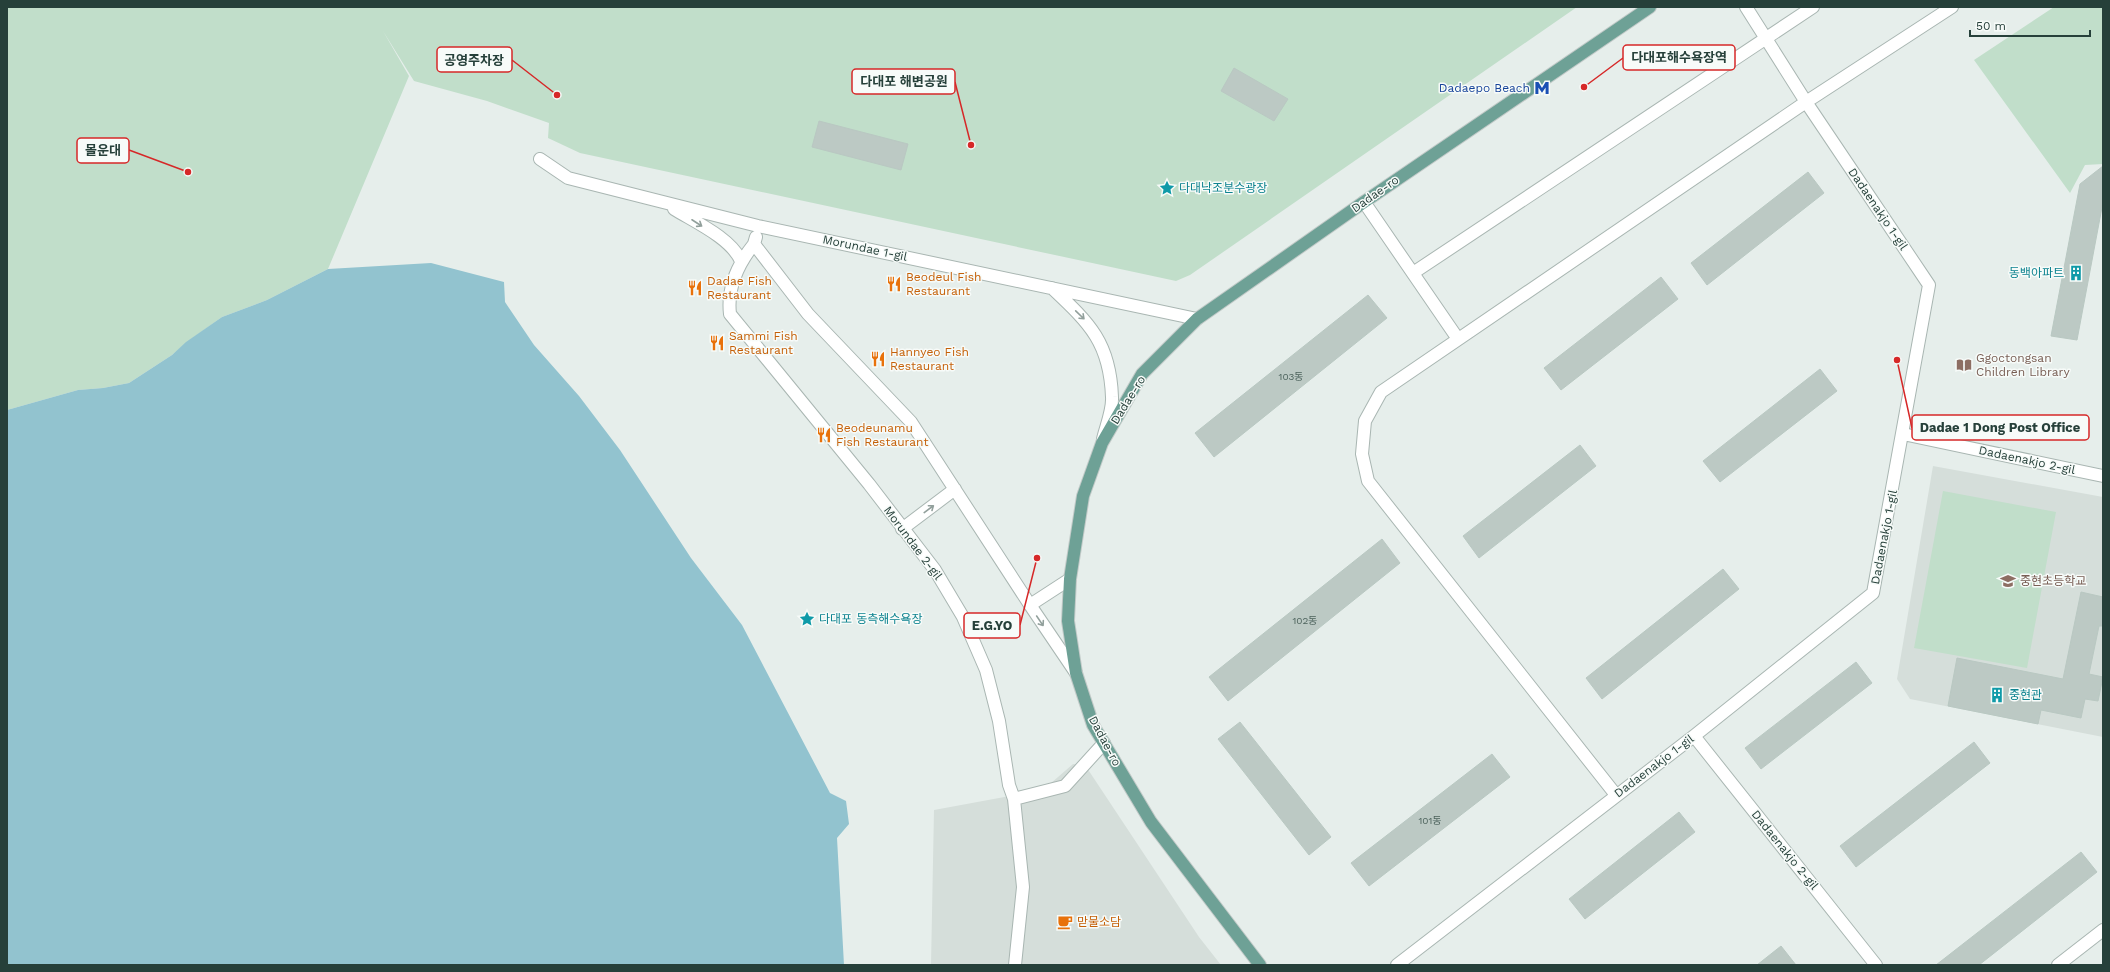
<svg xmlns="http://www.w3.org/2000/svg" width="2110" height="972" font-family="'Work Sans','Noto Sans KR',sans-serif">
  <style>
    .built { fill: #d5deda }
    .green { fill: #c1deca }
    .water { fill: #92c3cf }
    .building { fill: #bcc9c4; stroke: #b9c8c2 }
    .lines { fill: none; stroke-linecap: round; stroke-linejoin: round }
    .minor-casing { stroke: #a9b6b2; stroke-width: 14 }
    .major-casing { stroke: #c2cac8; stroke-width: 14 }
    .minor { stroke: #fff; stroke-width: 12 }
    .major { stroke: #6ea196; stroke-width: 12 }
    .oneway { stroke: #92a09c }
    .labels { text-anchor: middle; stroke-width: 3; stroke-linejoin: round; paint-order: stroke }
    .number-label { font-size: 10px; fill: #4c625c }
    .transit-label { font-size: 12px; fill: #164399; stroke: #f7fbf9; text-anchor: end }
    .culture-label { font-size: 12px; fill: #0d838f; stroke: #f7fbf9; text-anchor: start }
    .street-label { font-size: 12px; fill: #26403a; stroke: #f7fbf9 }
    .food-label { font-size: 12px; fill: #c56008; stroke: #f7fbf9; text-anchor: start }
    .education-label { font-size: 12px; fill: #785e54; stroke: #f7fbf9; text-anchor: start }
    .leader { fill: none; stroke: #d62828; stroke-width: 1.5 }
    .callout-dot { fill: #d62828; stroke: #f7fbf9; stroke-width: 1.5 }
    .callout { fill: #f7fbf9; stroke: #d62828; stroke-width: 1.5 }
    .callout-label { font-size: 13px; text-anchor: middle; font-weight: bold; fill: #26403a }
  </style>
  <rect width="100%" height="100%" fill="#e6eeeb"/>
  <!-- built -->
  <path class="built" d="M1933 466 2103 497V737L1910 699 1897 679Z
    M1073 764 1085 765 1199 937 1221 965H931L934 810 1043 790Z"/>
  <!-- green -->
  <path class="green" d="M7 7H1577L1190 275 1176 281 580 153 548 138 549 123 487 101 414 81 383 31 409 76 328 269 267 300 222 317 187 342 172 355 129 383 103 388 78 390 7 410Z
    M2054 7H2103V164L2085 165 2070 193 1974 60Z
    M1943 491 2056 512 2027 668 1914 648Z"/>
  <!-- water -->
  <path class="water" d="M431 263 504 282 505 302 534 345 579 396 620 450 691 558 742 625 830 793 846 801 849 824 837 838 844 965H7V410L78 390 103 388 129 383 172 355 186 342 222 317 267 300 328 269Z"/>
  <!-- building -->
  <path class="building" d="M1234 68 1288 99 1274 121 1221 91Z
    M819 121 908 144 901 170 812 147Z
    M2103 166V202L2077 340 2051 336 2080 184Z
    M1808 172 1824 193 1707 285 1691 263Z
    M1661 277 1678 299 1561 390 1544 368Z
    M1368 295 1387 318 1214 457 1195 433Z
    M1820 369 1837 391 1720 482 1703 461Z
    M1580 445 1596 466 1479 558 1463 536Z
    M1382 539 1400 563 1228 701 1209 677Z
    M1723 569 1739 589 1602 699 1586 678Z
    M2081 592 2103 597V626H2099L2089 674 2103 677 2098 701 2085 699 2081 718 2041 710 2038 724 1948 706 1957 658 2063 679Z
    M1856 662 1872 683 1761 769 1745 748Z
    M1240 722 1331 837 1309 855 1218 739Z
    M1974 742 1990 763 1856 867 1840 846Z
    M1492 754 1510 777 1369 886 1351 863Z
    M1679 812 1695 832 1585 919 1569 899Z
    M2081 852 2097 872 1979 965H1936Z
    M1781 946 1796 965H1757Z"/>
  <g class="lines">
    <!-- minor casing -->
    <g class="minor-casing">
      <path id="minor" d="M540 159 568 178 758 226 1197 319
        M1364 202 1458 339
        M674 209C695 222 731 238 741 261
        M756 237 754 244 808 314 911 422 1030 605
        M754 244C738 264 727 288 730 314L869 484 935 570 963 617 986 670 999 721 1009 785 1014 799 1023 887 1015 965
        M1413 273 1813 7
        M1052 288C1089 323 1110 342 1112 397 1113 410 1106 426 1103 439
        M1903 434 2103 476
        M902 529 955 489
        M1070 579 1030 605 1076 673
        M1694 736 1876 965
        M1616 795 1368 481 1362 454 1365 421 1381 392 1806 102 1952 7
        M1014 799 1065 786 1104 743
        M1397 965 1694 736 1873 593 1929 285 1806 102 1746 7
        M2058 965 2103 930"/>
    </g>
    <!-- major casing -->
    <g class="major-casing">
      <path id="major" d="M1260 965 1151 822 1093 725 1076 673 1068 621 1070 579 1083 496 1102 443 1142 374 1197 319 1364 202 1650 7"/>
    </g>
    <!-- minor -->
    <use href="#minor" class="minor"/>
    <!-- major -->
    <use href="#major" class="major"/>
  </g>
  <!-- one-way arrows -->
  <defs><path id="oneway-shaft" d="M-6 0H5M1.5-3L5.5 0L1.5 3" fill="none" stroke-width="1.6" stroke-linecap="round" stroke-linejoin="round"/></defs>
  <g class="oneway">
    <use href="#oneway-shaft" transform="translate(697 223) rotate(33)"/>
    <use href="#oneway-shaft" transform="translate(1080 315) rotate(44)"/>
    <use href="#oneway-shaft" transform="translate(929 509) rotate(-37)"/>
    <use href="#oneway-shaft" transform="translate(1040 621) rotate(56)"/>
  </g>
  <!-- icons -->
  <defs>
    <g id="metro-bare" transform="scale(1.2)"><path d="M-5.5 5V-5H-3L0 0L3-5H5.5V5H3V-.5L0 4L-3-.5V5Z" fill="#1a4fb4" stroke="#f7fbf9" stroke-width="2.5" paint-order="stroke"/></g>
    <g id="sight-bare" transform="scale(1.2)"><path d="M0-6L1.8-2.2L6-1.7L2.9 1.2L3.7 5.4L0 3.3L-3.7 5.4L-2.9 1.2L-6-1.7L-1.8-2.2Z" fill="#0f9aa8" stroke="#f7fbf9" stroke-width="2.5" paint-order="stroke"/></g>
    <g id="building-bare" transform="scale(1.2)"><path d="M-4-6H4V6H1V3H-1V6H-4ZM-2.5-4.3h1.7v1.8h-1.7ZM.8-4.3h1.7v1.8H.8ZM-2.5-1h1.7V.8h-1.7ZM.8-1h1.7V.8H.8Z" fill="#0f9aa8" stroke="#f7fbf9" stroke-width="2.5" paint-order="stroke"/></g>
    <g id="restaurant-bare" transform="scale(1.2)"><path d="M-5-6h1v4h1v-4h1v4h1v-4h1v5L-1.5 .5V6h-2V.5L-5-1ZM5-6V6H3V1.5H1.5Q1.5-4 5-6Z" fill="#e8710a" stroke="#f7fbf9" stroke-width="2.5" paint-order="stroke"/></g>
    <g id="library-bare" transform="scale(1.2)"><path d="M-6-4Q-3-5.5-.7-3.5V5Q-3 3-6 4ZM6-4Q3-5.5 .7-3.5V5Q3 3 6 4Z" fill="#8d6e63" stroke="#f7fbf9" stroke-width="2.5" paint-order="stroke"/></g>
    <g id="school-bare" transform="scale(1.2)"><path d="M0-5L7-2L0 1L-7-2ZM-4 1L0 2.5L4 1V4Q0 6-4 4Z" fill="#8d6e63" stroke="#f7fbf9" stroke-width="2.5" paint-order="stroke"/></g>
    <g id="cafe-bare" transform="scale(1.2)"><path d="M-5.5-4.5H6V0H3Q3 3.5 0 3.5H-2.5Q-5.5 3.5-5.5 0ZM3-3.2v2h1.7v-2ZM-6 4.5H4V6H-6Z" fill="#e8710a" stroke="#f7fbf9" stroke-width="2.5" paint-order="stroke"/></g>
  </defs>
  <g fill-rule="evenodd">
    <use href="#metro-bare" x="1542" y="88"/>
    <use href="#sight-bare" x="1167" y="188"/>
    <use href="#building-bare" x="2076" y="273"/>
    <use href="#restaurant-bare" x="894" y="284"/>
    <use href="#restaurant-bare" x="695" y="288"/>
    <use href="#restaurant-bare" x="717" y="343"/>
    <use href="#restaurant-bare" x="878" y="359"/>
    <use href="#library-bare" x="1964" y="365"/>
    <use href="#restaurant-bare" x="824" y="435"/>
    <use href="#school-bare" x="2008" y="581"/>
    <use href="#sight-bare" x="807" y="619"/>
    <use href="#building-bare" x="1997" y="695"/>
    <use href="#cafe-bare" x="1065" y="922"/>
  </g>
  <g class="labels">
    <!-- number labels -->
    <g class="number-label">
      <text x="1291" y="380">103동</text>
      <text x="1305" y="624">102동</text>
      <text x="1430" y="824">101동</text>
    </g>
    <!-- transit labels -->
    <g class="transit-label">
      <text x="1530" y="92">Dadaepo Beach</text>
    </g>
    <!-- culture labels -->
    <g class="culture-label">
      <text x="1179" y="192">다대낙조분수광장</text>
      <text x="2064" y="277" text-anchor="end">동백아파트</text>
      <text x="819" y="623">다대포 동측해수욕장</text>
      <text x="2009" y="699">중현관</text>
    </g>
    <!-- street labels -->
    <g class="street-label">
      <text transform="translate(1375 194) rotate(-35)" y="4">Dadae-ro</text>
      <text transform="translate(1878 209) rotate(56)" y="4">Dadaenakjo 1-gil</text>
      <text transform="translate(865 248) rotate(12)" y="4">Morundae 1-gil</text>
      <text transform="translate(1128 400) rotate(-58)" y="4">Dadae-ro</text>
      <text transform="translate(2027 460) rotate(12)" y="4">Dadaenakjo 2-gil</text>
      <text transform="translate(1884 537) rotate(-79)" y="4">Dadaenakjo 1-gil</text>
      <text transform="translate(913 543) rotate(53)" y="4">Morundae 2-gil</text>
      <text transform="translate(1105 741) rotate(62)" y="4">Dadae-ro</text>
      <text transform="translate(1654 766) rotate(-37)" y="4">Dadaenakjo 1-gil</text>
      <text transform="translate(1785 850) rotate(51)" y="4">Dadaenakjo 2-gil</text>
    </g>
    <!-- food labels -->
    <g class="food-label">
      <text x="906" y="281">Beodeul Fish<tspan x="906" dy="14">Restaurant</tspan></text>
      <text x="707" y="285">Dadae Fish<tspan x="707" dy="14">Restaurant</tspan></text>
      <text x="729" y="340">Sammi Fish<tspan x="729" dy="14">Restaurant</tspan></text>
      <text x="890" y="356">Hannyeo Fish<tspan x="890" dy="14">Restaurant</tspan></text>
      <text x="836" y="432">Beodeunamu<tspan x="836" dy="14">Fish Restaurant</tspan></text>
      <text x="1077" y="926">맏물소담</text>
    </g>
    <!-- education labels -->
    <g class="education-label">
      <text x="1976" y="362">Ggoctongsan<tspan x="1976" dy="14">Children Library</tspan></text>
      <text x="2020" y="585">중현초등학교</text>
    </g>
  </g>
  <!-- callouts -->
  <path class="leader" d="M1584 87L1623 58M557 95L512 60M971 145L955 82M188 172L129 150M1897 360L1912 428M1037 558L1020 625"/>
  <g class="callout-dot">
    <circle cx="1584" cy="87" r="4"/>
    <circle cx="557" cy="95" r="4"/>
    <circle cx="971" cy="145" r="4"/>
    <circle cx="188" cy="172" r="4"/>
    <circle cx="1897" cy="360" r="4"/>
    <circle cx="1037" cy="558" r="4"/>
  </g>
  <g class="callout">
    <rect x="1623" y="45" width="112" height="25" rx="4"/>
    <rect x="437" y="47" width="75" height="25" rx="4"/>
    <rect x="852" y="69" width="103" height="25" rx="4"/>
    <rect x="77" y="138" width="52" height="25" rx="4"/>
    <rect x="1912" y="415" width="177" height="25" rx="4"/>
    <rect x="964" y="613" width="56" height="25" rx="4"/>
  </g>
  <g class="callout-label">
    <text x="1679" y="62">다대포해수욕장역</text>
    <text x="474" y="65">공영주차장</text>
    <text x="904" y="86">다대포 해변공원</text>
    <text x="103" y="155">몰운대</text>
    <text x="2000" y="432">Dadae 1 Dong Post Office</text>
    <text x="992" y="630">E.G.YO</text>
  </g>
  <!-- border -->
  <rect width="2110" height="972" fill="none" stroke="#26403a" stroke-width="16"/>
  <!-- scale -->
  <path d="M1970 30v6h120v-6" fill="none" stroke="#26403a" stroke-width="2"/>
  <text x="1976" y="30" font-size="12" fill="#26403a" stroke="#f7fbf9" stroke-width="3" paint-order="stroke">50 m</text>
</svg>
